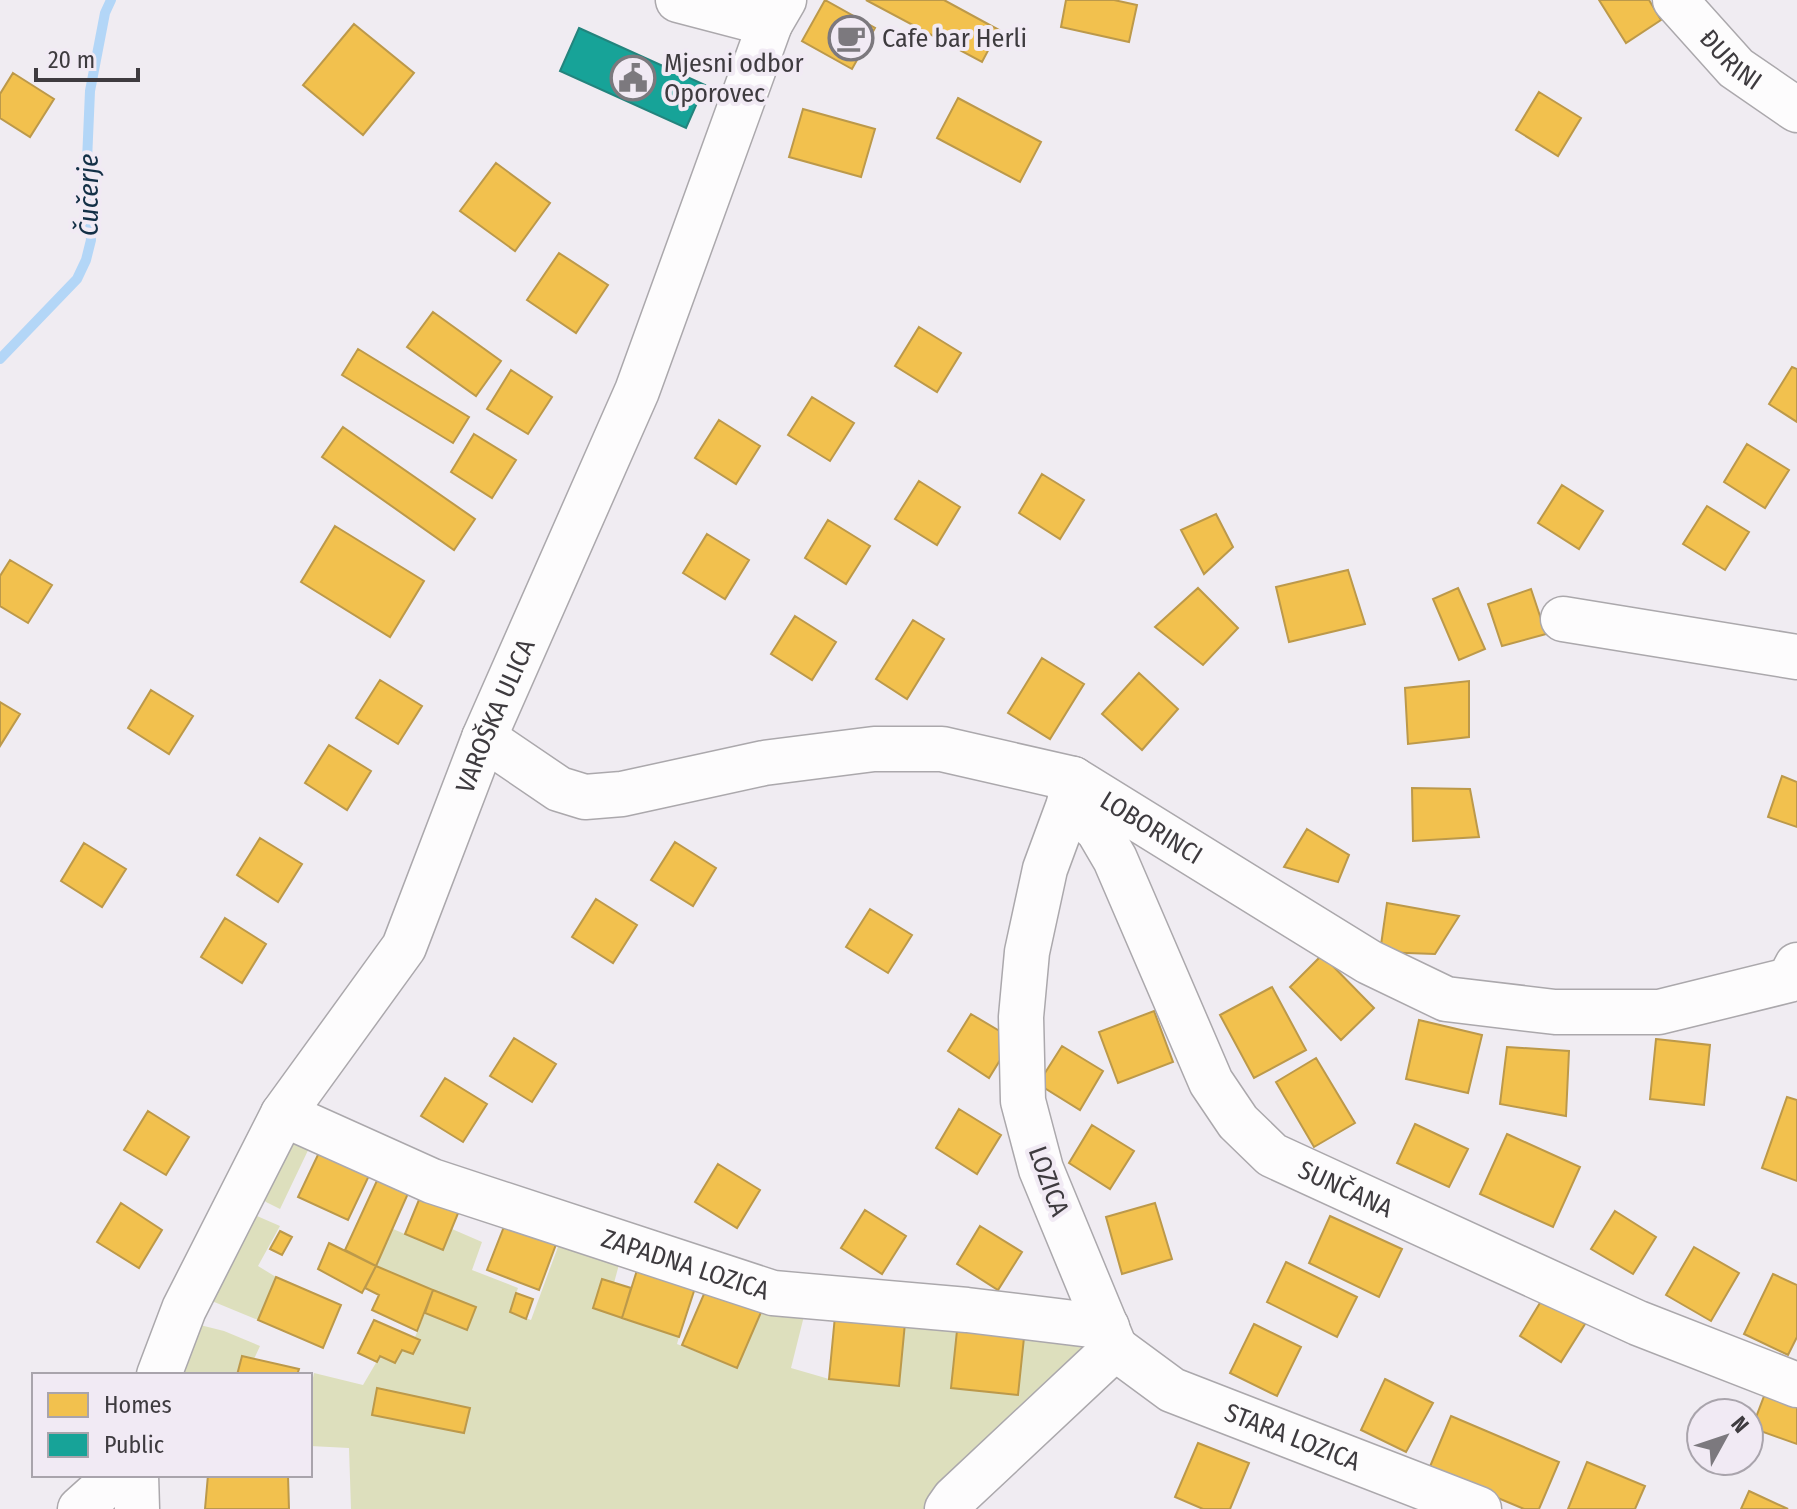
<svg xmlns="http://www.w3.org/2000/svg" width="1797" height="1509" font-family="'Fira Sans Condensed',sans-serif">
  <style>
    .green { fill: #dddfbd; fill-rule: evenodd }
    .homes { fill: #f2c14e; stroke: #bc994a; stroke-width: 2 }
    .public { fill: #17a398; stroke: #23847d; stroke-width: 2 }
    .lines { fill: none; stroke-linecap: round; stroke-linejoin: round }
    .stream { stroke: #b3d6f7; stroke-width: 10 }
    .minor-casing { stroke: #aba8ac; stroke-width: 47 }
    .minor { stroke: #fdfcfd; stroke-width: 44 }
    .labels { text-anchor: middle; stroke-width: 8; stroke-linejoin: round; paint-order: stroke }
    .poi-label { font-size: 26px; fill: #3e3b3f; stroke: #f1eaf4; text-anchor: start }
    .street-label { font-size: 26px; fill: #3e3b3f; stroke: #f1eaf4 }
    .water-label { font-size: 28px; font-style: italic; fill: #132f46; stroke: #f1eaf4 }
  </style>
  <rect width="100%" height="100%" fill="#f0ecf2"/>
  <!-- green -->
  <path class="green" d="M284 1142H312L280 1209 266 1202 258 1194Z
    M251 1216H257L280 1226 258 1266 276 1277 258 1320 207 1299Z
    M393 1229 443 1250 452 1229 482 1242 472 1270 518 1288 510 1312 531 1320 562 1236 621 1257 614 1283 602 1279 593 1308 679 1337 677 1344 737 1368 762 1310 805 1312 791 1368 829 1379 899 1386 906 1317 958 1321 952 1388 1018 1395 1025 1328 1086 1336 1085 1350 927 1509H351L349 1448 310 1446V1392L314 1373 363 1385 380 1356 395 1363 402 1350 413 1354 420 1340 415 1337 425 1313 467 1330 476 1308 376 1266ZM378 1388 470 1409 464 1433 372 1415Z
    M196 1324 224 1331 260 1346 254 1359 241 1356 237 1375H174Z"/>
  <!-- homes -->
  <path class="homes" d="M825 0 875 28 852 69 802 41Z
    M866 0H944L999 30 982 62Z
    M1066 0H1114L1137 5 1129 42 1061 27Z
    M1599 0H1649L1661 20 1626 43Z
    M354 24 414 73 363 135 303 85Z
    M13 73 54 99 30 137 0 118V94Z
    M1539 92 1581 118 1558 156 1516 130Z
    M958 98 1041 142 1020 182 937 138Z
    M803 109 875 129 861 177 789 157Z
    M496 163 550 203 515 251 460 211Z
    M559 253 608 285 576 333 527 300Z
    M433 312 501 361 476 396 407 347Z
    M919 327 961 353 937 392 895 366Z
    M358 349 469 417 453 443 342 375Z
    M1792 367 1797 369V422L1769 404Z
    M511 370 552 397 528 434 487 409Z
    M812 397 854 423 830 461 788 435Z
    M719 420 760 446 736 484 695 458Z
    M343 427 475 519 454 550 322 457Z
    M474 434 516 460 492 498 451 472Z
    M1747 444 1789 470 1765 508 1724 482Z
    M1042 474 1084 500 1060 539 1019 513Z
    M919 481 960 507 937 545 895 519Z
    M1562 485 1603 511 1579 549 1538 523Z
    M1707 506 1749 532 1725 570 1683 544Z
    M1216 514 1233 547 1204 574 1181 530Z
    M828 520 870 546 846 584 805 558Z
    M335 526 424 581 390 637 301 582Z
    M707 534 749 560 725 599 683 573Z
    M10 560 52 585 28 623 0 606V576Z
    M1348 570 1365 624 1289 642 1276 587Z
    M1198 588 1238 628 1203 665 1155 627Z
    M1458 588 1485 649 1459 660 1433 599Z
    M1531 589 1546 634 1502 646 1488 604Z
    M795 616 836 642 812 680 771 654Z
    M913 620 944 639 907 699 876 679Z
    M1042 658 1084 684 1050 739 1008 713Z
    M1139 673 1178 709 1142 750 1102 714Z
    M380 680 422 706 398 744 356 718Z
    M1469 681V737L1408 744 1405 688Z
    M151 690 193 716 169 754 128 728Z
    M0 702 20 714 0 746Z
    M329 745 371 771 347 810 305 783Z
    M1782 776 1797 782V827L1768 817Z
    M1412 788 1470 789 1479 837 1413 841Z
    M1307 829 1349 855 1338 882 1284 867Z
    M260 838 302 864 278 902 237 875Z
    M675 842 716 868 693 906 651 880Z
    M84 843 126 869 102 907 61 881Z
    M596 899 637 925 613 963 572 937Z
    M1387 903 1459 916 1435 954 1380 952Z
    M870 909 912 935 888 973 846 947Z
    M225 918 266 944 242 983 201 957Z
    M1322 955 1374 1008 1341 1040 1290 987Z
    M1272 987 1306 1050 1254 1078 1220 1015Z
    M1154 1011 1173 1062 1118 1083 1099 1032Z
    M971 1014 1013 1039 989 1078 948 1051Z
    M1419 1020 1482 1035 1468 1093 1406 1079Z
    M514 1038 556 1064 532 1102 490 1076Z
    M1656 1039 1710 1045 1704 1105 1650 1099Z
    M1062 1046 1103 1071 1080 1110 1038 1084Z
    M1507 1047 1569 1051 1566 1116 1500 1104Z
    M1316 1058 1355 1123 1314 1147 1276 1082Z
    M445 1078 487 1104 463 1142 421 1116Z
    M1787 1097 1797 1100V1181L1762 1168Z
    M959 1109 1001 1135 977 1174 936 1148Z
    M148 1111 189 1137 166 1175 124 1150Z
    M1415 1124 1468 1149 1449 1187 1397 1163Z
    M1092 1125 1134 1151 1110 1189 1069 1163Z
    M1507 1134 1580 1167 1553 1227 1480 1194Z
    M324 1142 374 1165 348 1220 298 1197Z
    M718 1164 760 1190 737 1228 695 1202Z
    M380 1174 410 1189 376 1266 345 1250Z
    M423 1190 461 1206 443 1250 405 1234Z
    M121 1203 162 1230 139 1268 97 1242Z
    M1155 1203 1172 1259 1122 1274 1106 1217Z
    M865 1210 906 1236 882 1274 841 1248Z
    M1615 1211 1656 1237 1633 1274 1591 1249Z
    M1330 1216 1402 1249 1379 1297 1309 1263Z
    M507 1219 558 1239 539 1290 487 1270Z
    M980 1226 1022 1252 998 1290 957 1264Z
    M280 1231 292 1237 282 1255 270 1249Z
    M329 1243 376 1266 362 1293 318 1269Z
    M1694 1247 1739 1273 1711 1321 1666 1295Z
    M1286 1262 1357 1297 1337 1337 1267 1302Z
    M376 1266 433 1290 417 1331 372 1310 379 1295 365 1288Z
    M638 1267 696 1285 679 1337 622 1318Z
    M1773 1274 1797 1285V1337L1788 1355 1744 1334Z
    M276 1277 341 1305 323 1348 258 1320Z
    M602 1279 631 1288 622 1318 593 1308Z
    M707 1287 762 1310 737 1368 682 1345Z
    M433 1290 476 1307 467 1330 425 1313Z
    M516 1293 533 1299 526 1319 510 1312Z
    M1543 1298 1585 1324 1561 1362 1520 1336Z
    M835 1316 905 1323 899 1386 829 1379Z
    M374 1320 420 1340 413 1354 402 1350 395 1363 380 1356 377 1362 358 1353Z
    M958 1321 1025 1328 1018 1395 951 1388Z
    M1254 1324 1301 1347 1277 1396 1230 1373Z
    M242 1356 299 1369 297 1375H237Z
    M1385 1379 1433 1403 1406 1452 1361 1430Z
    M1769 1383 1797 1393V1444L1752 1428Z
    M377 1388 470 1408 464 1433 372 1415Z
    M1451 1416 1559 1462 1539 1509H1524L1429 1469Z
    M1198 1443 1249 1463 1230 1509H1203L1175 1497Z
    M1587 1462 1645 1486 1635 1509H1568Z
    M208 1475H288L289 1509H205Z
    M1749 1491 1788 1509H1741Z"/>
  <!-- public -->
  <path class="public" d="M579 28 705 85 686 128 560 71Z"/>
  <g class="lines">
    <!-- stream -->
    <path class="stream" d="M0 359 77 279 86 260 91 240 86 184 90 91 105 13 111 0"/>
    <!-- minor casing -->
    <g class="minor-casing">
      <g id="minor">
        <path d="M678 0 770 24 784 0"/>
        <path id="s1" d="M1675 0 1736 68 1797 110"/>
        <path d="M1563 619 1797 657"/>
        <path id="s2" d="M484 738 559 789 585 797 622 794 764 763 874 749H942L1073 779 1369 962 1446 999 1555 1012H1659L1789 980 1797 965"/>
        <path id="s3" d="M1069 804 1098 830 1115 859 1211 1082 1238 1122 1272 1155 1638 1323 1797 1385"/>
        <path id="s4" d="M283 1114 432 1181 773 1293 967 1310 1107 1327"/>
        <path id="s5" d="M1115 1348 1172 1390 1479 1509"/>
        <path id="s6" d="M159 1375 184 1309 283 1114 404 947 484 738 637 391 770 24"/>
        <path d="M136 1475 137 1509"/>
        <path d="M80 1509 100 1491 111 1475"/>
        <path d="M947 1509 954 1499 1115 1348 1041 1169 1023 1101 1021 1017 1027 952 1045 869 1069 804 1073 779"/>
      </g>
    </g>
    <!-- minor -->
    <use href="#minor" class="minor"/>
  </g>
  <!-- icons -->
  <defs>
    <g id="cafe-ring" transform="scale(2.3)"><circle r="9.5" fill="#f1eaf4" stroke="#7c797e" stroke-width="1.5"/><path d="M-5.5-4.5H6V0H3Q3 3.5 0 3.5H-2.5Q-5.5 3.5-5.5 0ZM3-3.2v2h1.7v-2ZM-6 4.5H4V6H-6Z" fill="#7c797e"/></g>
    <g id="civic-ring" transform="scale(2.3)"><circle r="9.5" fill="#f1eaf4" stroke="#7c797e" stroke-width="1.5"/><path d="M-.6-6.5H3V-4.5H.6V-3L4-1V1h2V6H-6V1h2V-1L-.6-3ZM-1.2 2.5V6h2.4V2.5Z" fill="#7c797e"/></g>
  </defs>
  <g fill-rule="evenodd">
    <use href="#cafe-ring" x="851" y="38"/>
    <use href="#civic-ring" x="633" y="78"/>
  </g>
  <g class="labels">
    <!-- poi labels -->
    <g class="poi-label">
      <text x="882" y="47">Cafe bar Herli</text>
      <text x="664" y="72">Mjesni odbor<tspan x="664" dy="30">Oporovec</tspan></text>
    </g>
    <!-- street labels -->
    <g class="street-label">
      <text dy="9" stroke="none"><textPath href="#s1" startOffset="82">ĐURINI</textPath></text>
      <text dy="9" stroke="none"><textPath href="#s6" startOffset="744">VAROŠKA ULICA</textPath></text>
      <text dy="9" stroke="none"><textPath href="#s2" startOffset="706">LOBORINCI</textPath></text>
      <text transform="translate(1049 1181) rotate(70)" y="9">LOZICA</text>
      <text dy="9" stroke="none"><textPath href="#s3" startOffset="492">SUNČANA</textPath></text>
      <text dy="9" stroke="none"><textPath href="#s4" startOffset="430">ZAPADNA LOZICA</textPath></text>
      <text dy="9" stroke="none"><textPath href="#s5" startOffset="200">STARA LOZICA</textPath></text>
    </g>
    <!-- water labels -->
    <g class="water-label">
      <text transform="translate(88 195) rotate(-90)" y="10">Čučerje</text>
    </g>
  </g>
  <!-- legend -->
  <rect x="32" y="1373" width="280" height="104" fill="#f1eaf4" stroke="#a9a4ac" stroke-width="2"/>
  <rect x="48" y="1393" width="40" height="24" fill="#f2c14e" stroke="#a9a4ac" stroke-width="2"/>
  <text x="104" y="1413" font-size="24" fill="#3e3b3f">Homes</text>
  <rect x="48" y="1433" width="40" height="24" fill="#17a398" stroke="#a9a4ac" stroke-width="2"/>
  <text x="104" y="1453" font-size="24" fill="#3e3b3f">Public</text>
  <!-- north arrow -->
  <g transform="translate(1725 1437) rotate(50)"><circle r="38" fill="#f1eaf4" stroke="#a9a4ac" stroke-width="2"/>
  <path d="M0-6L14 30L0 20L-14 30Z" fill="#7c797e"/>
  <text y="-12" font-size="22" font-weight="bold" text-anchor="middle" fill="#3e3b3f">N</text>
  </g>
  <!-- scale -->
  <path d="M36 68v12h102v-12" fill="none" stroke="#3e3b3f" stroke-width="4"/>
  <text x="48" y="68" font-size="24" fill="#3e3b3f" stroke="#f1eaf4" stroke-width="6" paint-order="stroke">20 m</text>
</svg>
